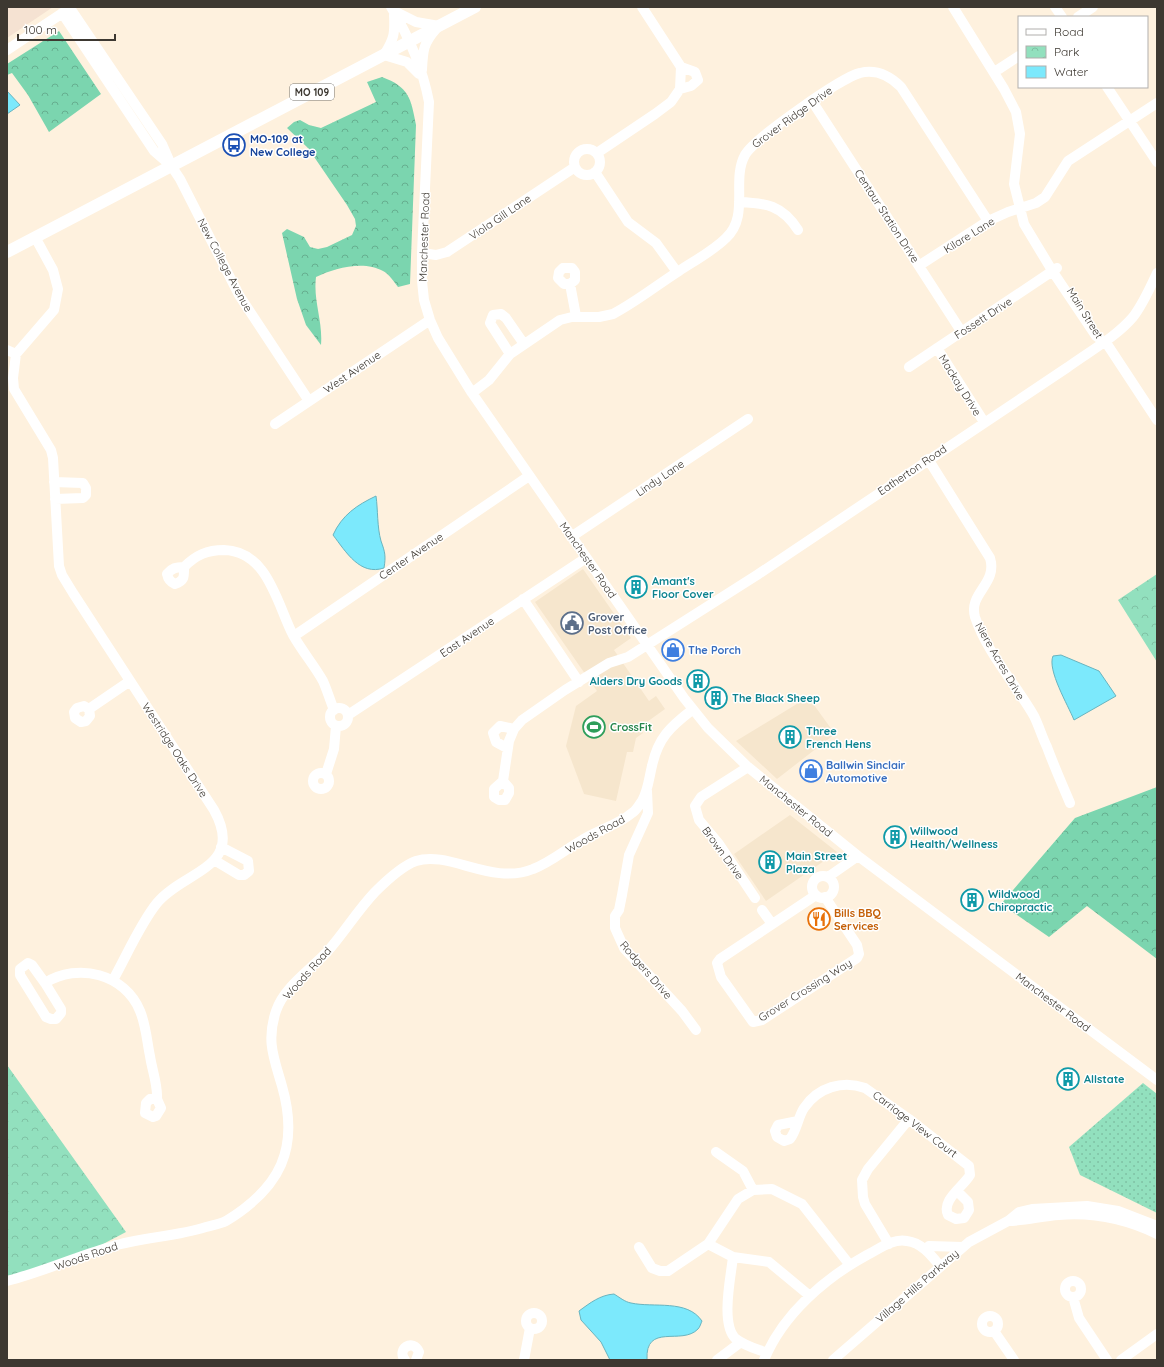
<svg xmlns="http://www.w3.org/2000/svg" width="1164" height="1367" font-family="Quicksand,sans-serif">
  <style>
    .built { fill: #f6e6cd }
    .education { fill: #f5e2d2 }
    .grass { fill: url(#grass-dots) }
    .forest { fill: url(#forest-crowns) }
    .park { fill: url(#park-crowns) }
    .water { fill: #7ce9fc; stroke: #69b4bf }
    .lines { fill: none; stroke-linecap: round; stroke-linejoin: round }
    .minor { stroke: #fff; stroke-width: 10 }
    .major { stroke: #fff; stroke-width: 12 }
    .labels { text-anchor: middle; stroke-width: 3; stroke-linejoin: round; paint-order: stroke }
    .shield { fill: #fff; stroke: #77746f; stroke-width: 1 }
    .shield-label { font-size: 10px; font-weight: bold; fill: #3d3831 }
    .street-label { font-size: 11px; fill: #3d3831; stroke: #fff }
    .transit-label { font-size: 11px; font-weight: bold; fill: #164399; stroke: #fff; text-anchor: start }
    .culture-label { font-size: 11px; font-weight: bold; fill: #0d838f; stroke: #fff; text-anchor: start }
    .service-label { font-size: 11px; font-weight: bold; fill: #4e5e75; stroke: #fff; text-anchor: start }
    .shop-label { font-size: 11px; font-weight: bold; fill: #366cbe; stroke: #fff; text-anchor: start }
    .leisure-label { font-size: 11px; font-weight: bold; fill: #27864d; stroke: #fff; text-anchor: start }
    .food-label { font-size: 11px; font-weight: bold; fill: #c56008; stroke: #fff; text-anchor: start }
  </style>
  <defs>
    <pattern id="grass-dots" width="8" height="8" patternUnits="userSpaceOnUse"><rect width="8" height="8" fill="#92e0be"/><path d="M2 2h.1M6 6h.1" fill="none" stroke="#7fc1a4" stroke-width="1.8" stroke-linecap="round"/></pattern>
    <pattern id="forest-crowns" width="20" height="18" patternUnits="userSpaceOnUse"><rect width="20" height="18" fill="#7bd5af"/><path d="M2 6a3 3 0 1 1 6 0M12 15a3 3 0 1 1 6 0" fill="none" stroke="#66ae8f"/></pattern>
    <pattern id="park-crowns" width="20" height="18" patternUnits="userSpaceOnUse"><rect width="20" height="18" fill="#92e0be"/><path d="M2 6a3 3 0 1 1 6 0M12 15a3 3 0 1 1 6 0" fill="none" stroke="#7fc1a4"/></pattern>
  </defs>
  <rect width="100%" height="100%" fill="#fef1de"/>
  <!-- built -->
  <path class="built" d="M583 569 631 638 614 650 649 701 656 696 665 709 640 727 643 733 636 738 633 752H627L616 801 584 794 566 746 576 706 597 691 535 602Z
    M805 699 814 705 835 734 777 779 736 741Z
    M790 815 837 852 766 901 734 854Z"/>
  <!-- education -->
  <path class="education" d="M7 7H53L7 38Z"/>
  <!-- grass -->
  <path class="grass" d="M1143 1083 1157 1094V1213L1080 1175 1069 1147Z"/>
  <!-- forest -->
  <path class="forest" d="M59 31 101 94 49 132 28 95 12 73 7 75V64Z
    M382 77C409 87 411 98 416 125L410 284 398 287C394 282 389 274 383 271 364 260 334 268 316 277 313 301 323 321 321 345L306 325 297 299 282 233 287 229 304 237 310 247 318 249 327 247 352 235 356 226 355 219 347 205 308 148 287 128 294 122 300 120 309 125 321 128 376 102 367 82Z
    M1157 787V959L1087 906 1049 937 1001 904 1075 818Z"/>
  <!-- park -->
  <path class="park" d="M1157 574V662L1118 600Z
    M7 1065 126 1232 65 1264 7 1276Z"/>
  <!-- water -->
  <path class="water" d="M7 91 20 105 7 114Z
    M376 496C378 510 377 527 381 541 385 552 386 556 384 568 360 576 346 552 333 535 342 515 357 505 376 496Z
    M1061 655 1099 671 1116 696 1074 720C1068 705 1047 670 1053 656Z
    M614 1294C619 1297 625 1302 631 1303 654 1308 687 1299 702 1321 701 1323 700 1327 698 1329 682 1346 645 1322 647 1360H610L601 1342 581 1320 579 1311C590 1303 600 1295 614 1294Z"/>
  <g class="lines">
    <!-- minor -->
    <path class="minor" d="M391 7C408 35 423 70 429 102L422 253V281L424 300 430 320 438 338 472 393 684 698 708 728 748 767 858 856 1157 1080
      M953 7 1004 89 1016 112 1020 134 1014 184 1024 224 1053 272 1096 336 1103 341
      M1055 7 1062 17
      M394 11 416 22 439 26
      M62 13 154 151 169 164
      M394 15C395 34 394 39 384 55L407 62 419 74
      M1078 17 1093 7
      M7 50 70 8 162 144 172 167 180 179 239 295 309 401
      M999 69 1019 56
      M422 70C423 50 423 44 436 29
      M1107 87 1157 162
      M680 89 691 86 698 80 695 72 681 67
      M812 101 961 331
      M574 162a13 13 0 1 1 26 0a13 13 0 1 1-26 0Z
      M597 153 655 114 671 102 680 89 681 67 642 7
      M595 172 628 222 656 243 677 272
      M739 202C766 203 782 205 798 230
      M35 237 53 270 58 289 54 310 16 354 13 378 14 389 51 450 53 458 59 566 62 575 73 593 214 810C246 868 183 871 157 903 140 924 126 957 113 980
      M422 253 436 255 447 252 575 167
      M920 265 988 221 1008 212 1036 203 1045 197 1068 161 1157 103
      M570 284 575 280V272L572 268H563L559 272 558 278 564 284H570L576 316
      M1105 341 1157 420
      M937 348 984 422
      M7 350 16 354
      M510 354 490 323 493 315 501 314 506 318 524 344
      M909 367 1057 268
      M472 393 489 380 510 354 560 320 572 317H599L613 314C636 302 657 285 679 271 694 261 713 251 726 238 750 216 731 180 745 155 753 139 842 77 860 73 876 69 890 76 901 87L988 221
      M275 424 430 320
      M928 459 990 558C998 584 968 593 975 617 987 653 1015 683 1034 716 1039 726 1042 737 1047 747 1054 766 1062 784 1070 803
      M54 482 83 483 86 488V495L83 498 55 499
      M571 537 748 419
      M184 567C184 576 185 581 175 584 170 582 168 579 167 574 172 568 176 567 184 567 196 555 207 550 224 550 268 551 277 604 293 635 302 651 314 665 323 681 327 690 330 700 334 710
      M523 599 579 682
      M294 636 529 476
      M330 717a9 9 0 1 1 18 0a9 9 0 1 1-18 0Z
      M89 709 90 716 86 721 81 722 75 718 74 712 77 708 84 706 89 709 130 681
      M348 715 586 558
      M507 748 496 742 493 733 500 726 514 729
      M748 767 701 797 695 806 699 820 719 844 755 898
      M313 781a8 8 0 1 1 16 0a8 8 0 1 1-16 0Z
      M326 774 334 749 336 726
      M503 781 509 788V793L505 800H499L494 797V789L503 781 509 741 514 729 522 720 565 690 609 663 628 657 757 575 1068 367C1090 351 1116 337 1133 317 1143 304 1150 288 1157 273
      M647 791 648 813 629 855 622 895 619 910 615 916V928L624 948 682 1011 696 1030
      M214 860 239 875H244L249 871 248 861 221 847
      M812 887a11 11 0 1 1 22 0a11 11 0 1 1-22 0Z
      M828 877 858 856
      M816 895 720 959 717 963 721 977 753 1022 762 1020 857 958 859 954 857 945 825 897
      M762 910 772 924
      M45 983 32 965 28 963 20 969V975L46 1017 51 1019H56L61 1013V1009L45 983C78 962 125 974 140 1011 146 1025 147 1042 150 1056 152 1070 158 1085 157 1099L161 1108 156 1116 153 1117 145 1113 146 1103 150 1099H157
      M798 1121 778 1125 775 1131 777 1137 784 1141 790 1139C797 1130 798 1117 804 1108 818 1087 843 1080 865 1088L909 1119 969 1166 970 1175C963 1187 941 1200 948 1215L956 1219 964 1218 969 1210 968 1202 957 1191
      M716 1152 743 1171 753 1190
      M1008 1221C1025 1221 1042 1216 1059 1215 1094 1212 1126 1219 1157 1234
      M708 1244 733 1257 769 1262 810 1296
      M889 1244 865 1204 863 1197 862 1180 868 1169 909 1119
      M929 1246 963 1247
      M639 1247 652 1268 660 1271H668L708 1244 738 1199 753 1190 772 1189 802 1204 849 1264
      M733 1257C731 1276 720 1325 736 1339 745 1346 757 1349 767 1353
      M1065 1289a8 8 0 1 1 16 0a8 8 0 1 1-16 0Z
      M7 1281C42 1272 75 1257 110 1247 141 1237 175 1237 206 1227 213 1225 220 1224 226 1221 280 1188 300 1149 282 1086 274 1058 266 1041 276 1011 284 987 310 970 327 952 344 933 357 911 375 892 386 881 402 866 416 861 449 850 492 886 533 869 551 862 566 849 582 840 598 830 618 825 632 813 636 811 639 805 642 801 648 791 649 778 652 766 658 738 670 727 692 710
      M1073 1297 1079 1318 1107 1360
      M526 1321a8 8 0 1 1 16 0a8 8 0 1 1-16 0Z
      M982 1324a8 8 0 1 1 16 0a8 8 0 1 1-16 0Z
      M994 1331 1014 1360
      M405 1360C396 1349 413 1338 419 1352L416 1360
      M524 1360 530 1328
      M717 1360 741 1342
      M764 1360C783 1314 825 1278 867 1255 879 1249 893 1238 907 1241 922 1243 931 1255 940 1266
      M833 1360 969 1242 1008 1221 1019 1212 1032 1209 1087 1206 1118 1211 1157 1226
      M1121 1360 1157 1334"/>
    <!-- major -->
    <path class="major" d="M7 252 475 7"/>
  </g>
  <!-- icons -->
  <defs>
    <g id="bus-ring" transform="scale(1.15)"><circle r="9.5" fill="#fff" stroke="#1a4fb4" stroke-width="1.5"/><path d="M-5-6H5V4H4V6H2V4H-2V6H-4V4H-5ZM-3.5-4V0h7V-4ZM-3.5 1.2v1.5H-2V1.2ZM2 1.2v1.5H3.5V1.2Z" fill="#1a4fb4"/></g>
    <g id="building-ring" transform="scale(1.15)"><circle r="9.5" fill="#fff" stroke="#0f9aa8" stroke-width="1.5"/><path d="M-4-6H4V6H1V3H-1V6H-4ZM-2.5-4.3h1.7v1.8h-1.7ZM.8-4.3h1.7v1.8H.8ZM-2.5-1h1.7V.8h-1.7ZM.8-1h1.7V.8H.8Z" fill="#0f9aa8"/></g>
    <g id="civic-ring" transform="scale(1.15)"><circle r="9.5" fill="#fff" stroke="#5c6f8a" stroke-width="1.5"/><path d="M-.6-6.5H3V-4.5H.6V-3L4-1V1h2V6H-6V1h2V-1L-.6-3ZM-1.2 2.5V6h2.4V2.5Z" fill="#5c6f8a"/></g>
    <g id="shop-ring" transform="scale(1.15)"><circle r="9.5" fill="#fff" stroke="#3f7fe0" stroke-width="1.5"/><path d="M-5-2.5h2.3a2.7 3.5 0 0 1 5.4 0H5L5.5 6h-11ZM-1.5-2.5h3a1.5 2.3 0 0 0-3 0Z" fill="#3f7fe0"/></g>
    <g id="stadium-ring" transform="scale(1.15)"><circle r="9.5" fill="#fff" stroke="#2e9e5b" stroke-width="1.5"/><path d="M0-5a6.5 5 0 1 0 0 10a6.5 5 0 1 0 0-10ZM-3.5-1.8h7v3.6h-7Z" fill="#2e9e5b"/></g>
    <g id="restaurant-ring" transform="scale(1.15)"><circle r="9.5" fill="#fff" stroke="#e8710a" stroke-width="1.5"/><path d="M-5-6h1v4h1v-4h1v4h1v-4h1v5L-1.5 .5V6h-2V.5L-5-1ZM5-6V6H3V1.5H1.5Q1.5-4 5-6Z" fill="#e8710a"/></g>
  </defs>
  <g fill-rule="evenodd">
    <use href="#bus-ring" x="234" y="145"/>
    <use href="#building-ring" x="636" y="587"/>
    <use href="#civic-ring" x="572" y="623"/>
    <use href="#shop-ring" x="673" y="650"/>
    <use href="#building-ring" x="698" y="681"/>
    <use href="#building-ring" x="716" y="698"/>
    <use href="#stadium-ring" x="594" y="727"/>
    <use href="#building-ring" x="790" y="737"/>
    <use href="#shop-ring" x="811" y="771"/>
    <use href="#building-ring" x="895" y="837"/>
    <use href="#building-ring" x="770" y="862"/>
    <use href="#building-ring" x="972" y="900"/>
    <use href="#restaurant-ring" x="819" y="919"/>
    <use href="#building-ring" x="1068" y="1079"/>
  </g>
  <g class="labels">
    <!-- shield labels -->
    <rect class="shield" x="290" y="84" width="44" height="16" rx="3"/>
    <g class="shield-label">
      <text x="312" y="96">MO 109</text>
    </g>
    <!-- street labels -->
    <g class="street-label">
      <text transform="translate(792 117) rotate(-36)" y="4">Grover Ridge Drive</text>
      <text transform="translate(887 216) rotate(57)" y="4">Centaur Station Drive</text>
      <text transform="translate(500 217) rotate(-34)" y="4">Viola Gill Lane</text>
      <text transform="translate(969 235) rotate(-32)" y="4">Kilare Lane</text>
      <text transform="translate(424 237) rotate(-88)" y="4">Manchester Road</text>
      <text transform="translate(225 265) rotate(62)" y="4">New College Avenue</text>
      <text transform="translate(1085 313) rotate(58)" y="4">Main Street</text>
      <text transform="translate(983 318) rotate(-33)" y="4">Fossett Drive</text>
      <text transform="translate(352 372) rotate(-34)" y="4">West Avenue</text>
      <text transform="translate(960 385) rotate(58)" y="4">Mackay Drive</text>
      <text transform="translate(912 470) rotate(-34)" y="4">Eatherton Road</text>
      <text transform="translate(660 478) rotate(-34)" y="4">Lindy Lane</text>
      <text transform="translate(411 556) rotate(-34)" y="4">Center Avenue</text>
      <text transform="translate(588 560) rotate(55)" y="4">Manchester Road</text>
      <text transform="translate(467 637) rotate(-34)" y="4">East Avenue</text>
      <text transform="translate(1000 661) rotate(60)" y="4">Niere Acres Drive</text>
      <text transform="translate(175 750) rotate(57)" y="4">Westridge Oaks Drive</text>
      <text transform="translate(796 806) rotate(39)" y="4">Manchester Road</text>
      <text transform="translate(595 834) rotate(-29)" y="4">Woods Road</text>
      <text transform="translate(723 853) rotate(54)" y="4">Brown Drive</text>
      <text transform="translate(646 970) rotate(49)" y="4">Rodgers Drive</text>
      <text transform="translate(307 973) rotate(-48)" y="4">Woods Road</text>
      <text transform="translate(805 990) rotate(-32)" y="4">Grover Crossing Way</text>
      <text transform="translate(1053 1002) rotate(37)" y="4">Manchester Road</text>
      <text transform="translate(915 1124) rotate(37)" y="4">Carriage View Court</text>
      <text transform="translate(86 1256) rotate(-19)" y="4">Woods Road</text>
      <text transform="translate(917 1286) rotate(-41)" y="4">Village Hills Parkway</text>
    </g>
    <!-- transit labels -->
    <g class="transit-label">
      <text x="250" y="143">MO-109 at<tspan x="250" dy="13">New College</tspan></text>
    </g>
    <!-- culture labels -->
    <g class="culture-label">
      <text x="652" y="585">Amant's<tspan x="652" dy="13">Floor Cover</tspan></text>
      <text x="682" y="685" text-anchor="end">Alders Dry Goods</text>
      <text x="732" y="702">The Black Sheep</text>
      <text x="806" y="735">Three<tspan x="806" dy="13">French Hens</tspan></text>
      <text x="910" y="835">Willwood<tspan x="910" dy="13">Health/Wellness</tspan></text>
      <text x="786" y="860">Main Street<tspan x="786" dy="13">Plaza</tspan></text>
      <text x="988" y="898">Wildwood<tspan x="988" dy="13">Chiropractic</tspan></text>
      <text x="1084" y="1083">Allstate</text>
    </g>
    <!-- service labels -->
    <g class="service-label">
      <text x="588" y="621">Grover<tspan x="588" dy="13">Post Office</tspan></text>
    </g>
    <!-- shop labels -->
    <g class="shop-label">
      <text x="688" y="654">The Porch</text>
      <text x="826" y="769">Ballwin Sinclair<tspan x="826" dy="13">Automotive</tspan></text>
    </g>
    <!-- leisure labels -->
    <g class="leisure-label">
      <text x="610" y="731">CrossFit</text>
    </g>
    <!-- food labels -->
    <g class="food-label">
      <text x="834" y="917">Bills BBQ<tspan x="834" dy="13">Services</tspan></text>
    </g>
  </g>
  <!-- border -->
  <rect width="1164" height="1367" fill="none" stroke="#3d3831" stroke-width="16"/>
  <!-- legend -->
  <rect x="1018" y="16" width="130" height="72" fill="#ffffff" stroke="#b1afad"/>
  <rect x="1026" y="29" width="20" height="6" fill="#ffffff" stroke="#b1afad"/>
  <text x="1054" y="36" font-size="12" fill="#3d3831">Road</text>
  <rect x="1026" y="46" width="20" height="12" fill="url(#park-crowns)" stroke="#b1afad"/>
  <text x="1054" y="56" font-size="12" fill="#3d3831">Park</text>
  <rect x="1026" y="66" width="20" height="12" fill="#7ce9fc" stroke="#b1afad"/>
  <text x="1054" y="76" font-size="12" fill="#3d3831">Water</text>
  <!-- scale -->
  <path d="M18 34v6h97v-6" fill="none" stroke="#3d3831" stroke-width="2"/>
  <text x="24" y="34" font-size="12" fill="#3d3831" stroke="#ffffff" stroke-width="3" paint-order="stroke">100 m</text>
</svg>
